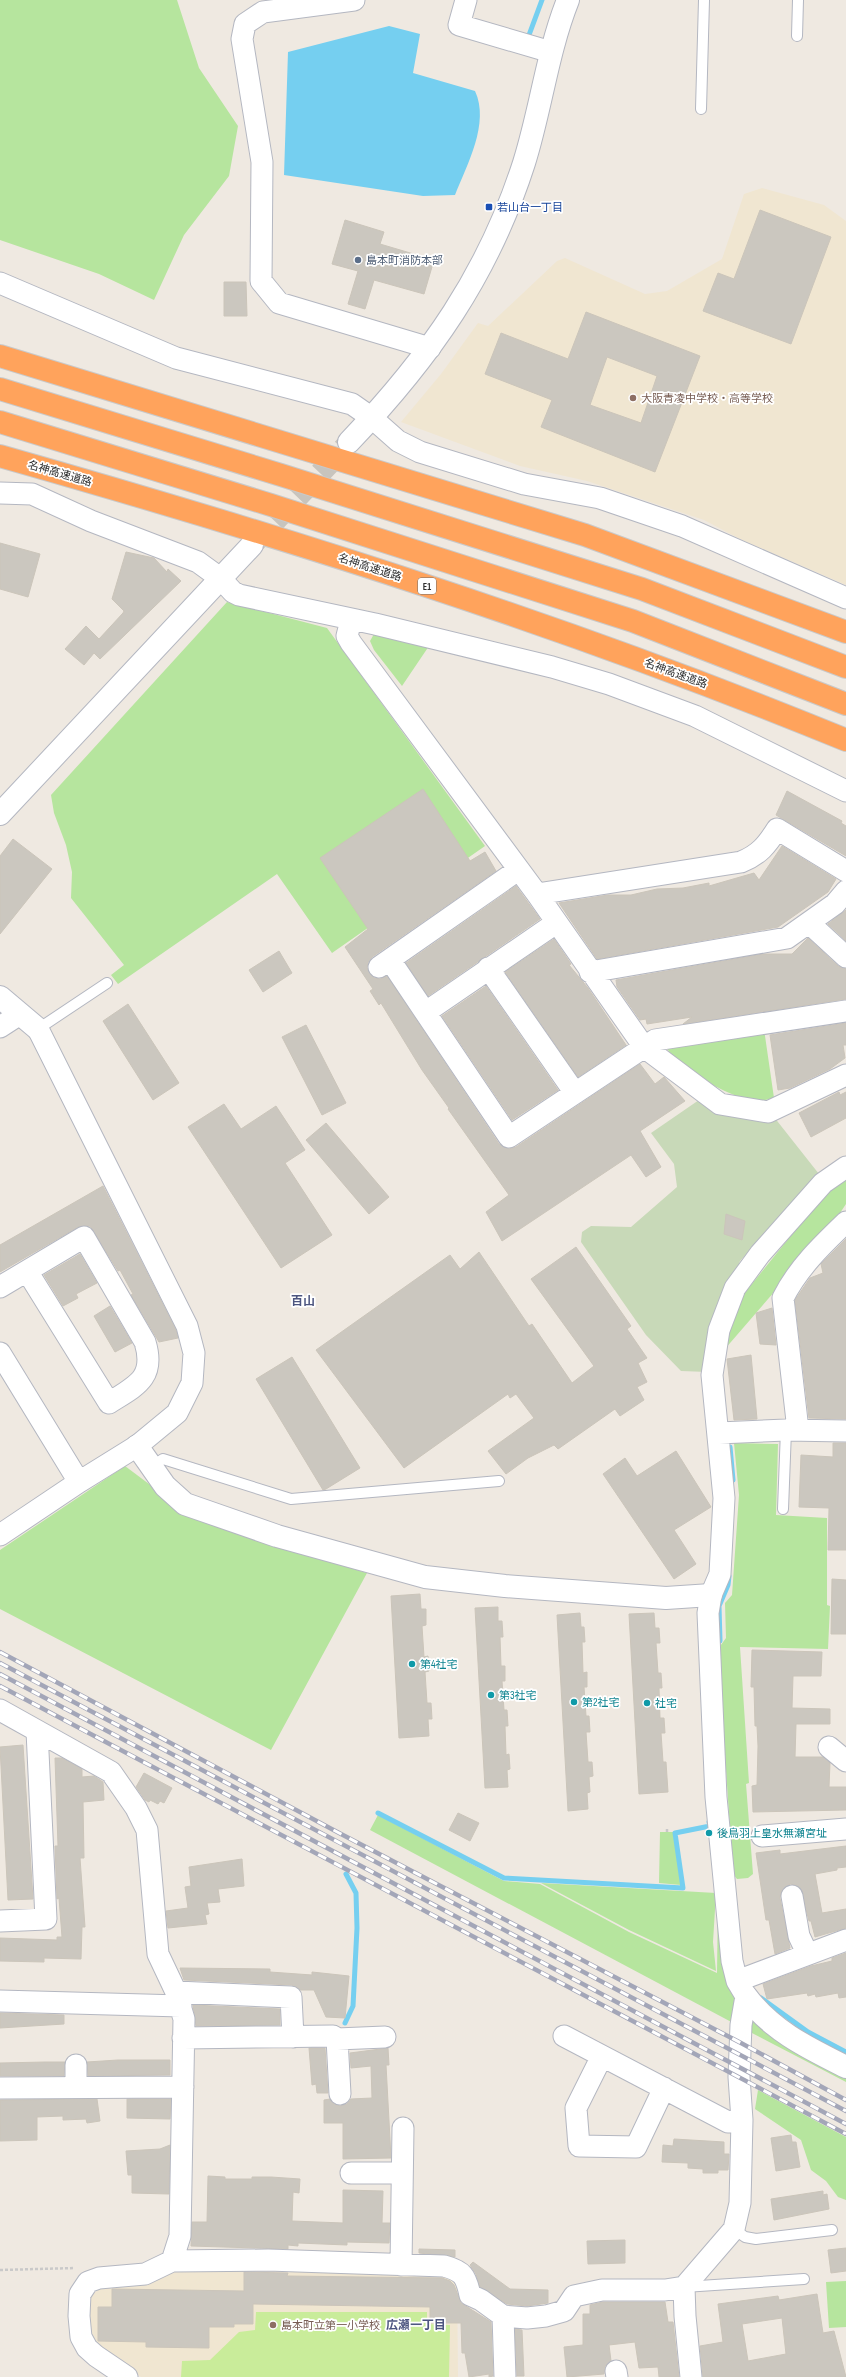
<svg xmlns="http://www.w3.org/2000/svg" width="846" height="2377" font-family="'Sofia Sans Condensed','Noto Sans JP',sans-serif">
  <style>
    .education { fill: #f0e6d1 }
    .green { fill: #b6e59e }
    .cemetery { fill: #c8d9b8 }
    .pitch { fill: #c9ec9a }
    .water { fill: #75cff0 }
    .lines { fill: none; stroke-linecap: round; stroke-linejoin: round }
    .stream { stroke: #75cff0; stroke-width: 5 }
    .building { fill: #cbc7bf; stroke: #cbc5ba; fill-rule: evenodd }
    .secondary-tunnel { stroke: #c8c4bd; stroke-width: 22; stroke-dasharray: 22 11; stroke-linecap: butt }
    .lane-casing { stroke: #b4b7c1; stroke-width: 12 }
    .street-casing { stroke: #b4b7c1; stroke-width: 23 }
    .secondary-casing { stroke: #b4b7c1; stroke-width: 24 }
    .highway-casing { stroke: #c9c9c9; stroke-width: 24 }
    .path { stroke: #c9c9c9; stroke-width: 2.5; stroke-dasharray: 3 2; stroke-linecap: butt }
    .lane { stroke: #fff; stroke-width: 10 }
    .street { stroke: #fff; stroke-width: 21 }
    .secondary { stroke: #fff; stroke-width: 22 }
    .highway { stroke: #ffa35c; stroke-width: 22 }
    .rail-casing { stroke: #a3a6b8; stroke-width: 4.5 }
    .rail { stroke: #fff; stroke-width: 3; stroke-dasharray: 9; stroke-linecap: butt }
    .transit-dot { fill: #1a4fb4; stroke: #fff; stroke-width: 1.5 }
    .service-dot { fill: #5c6f8a; stroke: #fff; stroke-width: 1.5 }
    .education-dot { fill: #8d6e63; stroke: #fff; stroke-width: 1.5 }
    .culture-dot { fill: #0f9aa8; stroke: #fff; stroke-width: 1.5 }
    .labels { text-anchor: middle; stroke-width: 3.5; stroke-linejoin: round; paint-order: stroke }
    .shield { fill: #fff; stroke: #6d6d6d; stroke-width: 1 }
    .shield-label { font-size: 10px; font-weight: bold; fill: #2e2e2e }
    .transit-label { font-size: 11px; fill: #164399; stroke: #fff; text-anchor: start }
    .service-label { font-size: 11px; fill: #4e5e75; stroke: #fff; text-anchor: start }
    .education-label { font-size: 11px; fill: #785e54; stroke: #fff; text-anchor: start }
    .street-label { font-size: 11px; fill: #2e2e2e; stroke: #fff }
    .culture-label { font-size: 11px; fill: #0d838f; stroke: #fff; text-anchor: start }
    .neighbourhood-label { font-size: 12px; font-weight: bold; fill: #4d5680; stroke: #fff }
  </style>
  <rect width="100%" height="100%" fill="#efe9e1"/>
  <!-- education -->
  <path class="education" d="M762 188 824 205 846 221V585L740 539 704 520 587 481 520 466 401 422 441 374 478 323 488 326 557 261 565 258 645 294 667 291 722 259 744 194Z
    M181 2268 457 2276 458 2377H141L99 2348 89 2334V2297L105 2285Z"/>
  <!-- green -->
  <path class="green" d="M0 0H177L199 68 238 126 229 176 184 235 154 300 99 274 0 240Z
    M227 602 327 628 485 846 332 953 277 874 118 984 111 975 124 965 71 898 72 872 66 845 54 813 51 795Z
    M374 634 429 646 402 686 374 650 370 641Z
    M764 1029 774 1098C768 1099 759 1102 753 1101 730 1096 677 1070 667 1048Z
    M843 1181H846V1204L832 1225 724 1350 729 1325 743 1295 827 1191Z
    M734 1443 778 1444 776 1515 827 1518V1605L830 1606 828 1649 740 1647 749 1783 746 1784 753 1874 748 1878 737 1879 733 1874 718 1649 726 1638 725 1603 732 1595 739 1495Z
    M125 1466 165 1496 260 1541 367 1573 271 1750 0 1609V1550Z
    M378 1815 504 1881 540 1884 629 1932 717 1973 718 1898 740 2000 737 2025 370 1830Z
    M660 1832H673L681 1885 659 1883Z
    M541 1883 716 1893 713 1942 716 1971 629 1930Z
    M752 2018 771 2037 846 2075V2082L750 2032Z
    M758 2090 846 2137V2200L838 2197 826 2181 811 2170 801 2140 755 2109Z
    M846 2281V2327L829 2328 826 2282Z"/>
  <!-- cemetery -->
  <path class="cemetery" d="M699 1100 774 1117 819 1174 740 1261 731 1285 708 1372 681 1371 646 1335 581 1242 582 1232 591 1226 631 1227 677 1187 674 1164 651 1133Z"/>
  <!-- pitch -->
  <path class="pitch" d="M256 2312H427V2324L450 2325 449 2377H181L182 2361 210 2360 239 2332 255 2330Z"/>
  <!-- water -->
  <path class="water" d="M389 26 420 34 413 73 475 91C490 123 467 165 455 195L423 196 284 175 288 52Z"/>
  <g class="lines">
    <!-- stream -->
    <path class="stream" d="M529 35 542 0
      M730 1447 733 1480
      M720 1641 719 1606 728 1585 729 1576
      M378 1813 504 1878 683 1888 675 1833 710 1826 709 1822
      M761 1998 808 2032 846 2052
      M345 2023 353 2006 357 1928 356 1893 346 1874"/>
  </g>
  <!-- building -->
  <path class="building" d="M760 210 831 237 791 344 703 311 718 273 734 279Z
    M345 220 384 232 380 244 434 260 424 294 374 280 365 309 348 304 358 271 332 264Z
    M224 282H246L247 316H224Z
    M586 312 700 356 655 472 541 427 552 400 485 374 501 333 568 359ZM607 357 657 376 641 423 590 405Z
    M0 543 40 554 28 597 0 589Z
    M126 552 154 558 167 572 168 569 181 581 100 659 94 653 84 665 65 649 86 626 99 639 123 613 124 611 112 599Z
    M423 789 470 861 485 852 496 871 372 957 368 962 367 968 374 978 380 979 387 976 499 1144 509 1149 516 1147 640 1064 655 1084 664 1077 685 1101 640 1131 661 1167 646 1177 631 1155 502 1241 486 1212 509 1195 448 1109 449 1108 422 1070 381 1003 379 1005 370 991 373 989 345 947 368 929 320 858Z
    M787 791 842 821 841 823 846 826V856L776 815Z
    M13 839 52 869 0 934V856Z
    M782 846 836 879 828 892 778 927 597 959 559 903 608 895H631L657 889 683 888 709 883V886L754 873 759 880Z
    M516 886 540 919 428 996 406 963Z
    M846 910V941L828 924Z
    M808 938 838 966 846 969V999L683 1024 692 1017 647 1024 646 1019 640 1020 617 987 616 980 763 954H792Z
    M554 939 571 964 569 965 588 988 626 1045 578 1077 505 972Z
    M279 951 292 973 263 992 249 970Z
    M486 986 558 1090 512 1120 442 1016Z
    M128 1004 179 1083 153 1100 103 1021Z
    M846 1023V1045H843L845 1058 830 1069 790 1088 778 1090 770 1035Z
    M306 1025 346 1103 322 1115 282 1037Z
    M839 1092 840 1095 846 1092V1118L811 1137 799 1113Z
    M224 1104 241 1129 276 1106 305 1150 285 1163 332 1235 281 1268 188 1127Z
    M326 1123 389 1197 369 1214 306 1140Z
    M103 1186 176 1330 178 1338 159 1342 131 1295 133 1294 120 1270 118 1271 90 1226 78 1227 0 1272V1245Z
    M726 1214 745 1221 742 1240 724 1234Z
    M846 1239V1419L809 1418 795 1300 810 1278 823 1273 821 1264Z
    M576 1247 631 1326 627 1329 647 1358 638 1363 647 1382 637 1387 644 1400 620 1416 615 1409 558 1449 554 1445 528 1458 506 1474 488 1451 534 1418 516 1394 510 1398 508 1394 404 1468 316 1350 450 1255 460 1269 479 1252 529 1326 532 1324 572 1383 594 1366 531 1279Z
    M80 1254 97 1283 76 1294 78 1298 63 1306 44 1275Z
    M110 1306 132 1343 115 1352 94 1316Z
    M772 1308 776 1345 760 1344 756 1313Z
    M751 1355 757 1419 734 1420 727 1359Z
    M292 1357 360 1468 326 1489 323 1490 256 1379Z
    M833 1443H846V1550H828L829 1508 799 1507 801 1455 833 1457Z
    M676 1451 711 1507 674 1530 696 1564 674 1579 603 1474 625 1458 637 1476Z
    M832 1579 846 1580V1634H831Z
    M420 1594 421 1609H426V1625L422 1626 424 1657 428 1656 429 1671 425 1672 427 1703H431L432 1719H428L429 1736 399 1738 391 1596Z
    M498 1607V1621H502L503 1637H500L501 1666H505V1681H502L504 1710H507L508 1726H505L506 1755 509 1754 510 1769 507 1770 508 1787 485 1788 475 1608Z
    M580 1613 581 1627H584L585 1642H582L583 1673 587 1672V1687H584L586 1716H589L590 1732H586L588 1762H592L593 1776 589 1777 590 1792 587 1793 588 1809 568 1811 557 1615Z
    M654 1613 655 1628H659L660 1643H656L658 1673H661L662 1688H659L660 1718H664L665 1733H661L663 1762H666L668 1792 639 1794 629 1614Z
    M752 1650 822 1652 821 1676H793L792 1708 830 1709V1724H796L795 1757H823L830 1763 829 1787H846V1810L753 1812 752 1786 757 1785 758 1746 757 1726H755L754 1687H751Z
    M23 1745 33 1899 8 1900 0 1747Z
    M55 1758H62L82 1769V1777L94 1776 103 1782 104 1800 83 1802 84 1858H80L85 1927H82L81 1959 44 1958V1962L0 1961V1938L57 1940V1937H62L59 1898 57 1899 55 1846H58Z
    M144 1773 172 1788 164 1803 160 1801 158 1804 150 1800 149 1802 145 1800 136 1787Z
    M458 1813 479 1823 470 1841 449 1830Z
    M846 1846V1867L837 1868V1870L815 1874 822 1913 846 1909V1928L815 1937 811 1921H809L801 1889 796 1885 790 1884 781 1892 780 1898 790 1948 775 1954 769 1920H766L756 1853 780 1850V1854Z
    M242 1859 244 1886 218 1889 220 1902 207 1903 209 1914 205 1915 207 1924 168 1928 166 1911 188 1908 185 1887 191 1886 189 1867Z
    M846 1953V1997L839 1998 838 1993 816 1997 815 1994 808 1996 807 1993 767 1999 763 1984 811 1966 832 1961V1958Z
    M180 1968 270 1969V1972L312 1975V1972L349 1976 345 2018 326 2017 314 1990H300L292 1985 184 1980Z
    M193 2005 280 2009V2025L196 2026Z
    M0 2013 64 2015V2024L0 2028Z
    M309 2048H325L328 2093H317L316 2084 312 2085Z
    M388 2048 389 2065H386L391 2158 343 2159V2123H324V2100L330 2099 334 2104 340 2106 347 2104 351 2099 372 2098 371 2066 351 2068 350 2053Z
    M118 2060H170V2075L88 2076 87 2062Z
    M45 2062H65L64 2076H0V2063Z
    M97 2099 100 2121 87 2123 86 2119 63 2120V2116L37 2117V2140L0 2141V2100Z
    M127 2099H171L170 2119 127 2118Z
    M791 2135 792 2142H796L800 2167 776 2171 771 2138Z
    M674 2139 724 2142V2154H729L728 2170H718V2173H703V2169L688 2168V2163L662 2162 663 2145 673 2146Z
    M170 2145 169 2194 132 2193V2175H128L126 2151 160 2149Z
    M208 2176 225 2177V2179H252V2177H271L300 2179 299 2193 293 2192 292 2221 343 2223V2190L383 2191 382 2223H390L389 2243 347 2242V2245L298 2243V2246L288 2245V2249L191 2246 192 2222H207Z
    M823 2191V2195L827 2194 829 2209 774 2220 771 2199Z
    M625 2240V2263L588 2264 587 2241Z
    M846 2248V2271L831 2273 828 2250Z
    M419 2249 455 2250V2257L419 2253Z
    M473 2262 510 2289 548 2290V2303L527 2306 507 2304 480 2287 476 2274 470 2265Z
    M244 2272 288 2273 287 2276 442 2278 450 2281 454 2285 461 2303 491 2322 493 2376 489 2377V2374L469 2377 465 2353H462L461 2323H430V2307L253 2304V2324H234V2327H209V2348L146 2347V2342L98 2341V2307H112V2289L244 2291Z
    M817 2294 823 2333 834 2331 846 2377H703L700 2346 723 2342 718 2304 778 2296 779 2300ZM782 2318 786 2354 748 2361 742 2324Z
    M603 2302H665L668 2322H673L679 2377H659L658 2367 639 2368 635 2342 609 2345 611 2361 605 2366 604 2374 567 2377 564 2347 583 2345V2314H590V2305Z
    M515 2329 522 2330 524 2376H517Z"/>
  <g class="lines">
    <!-- secondary-tunnel -->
    <path class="secondary-tunnel" d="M252 545 346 446"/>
    <!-- lane casing -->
    <g class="lane-casing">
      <path id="lane" d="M797 36 798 0
        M701 109 704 0
        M38 1029 107 983
        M151 1467 163 1459 291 1499 499 1481
        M783 1509 786 1430
        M734 2229 745 2237 756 2239 832 2230
        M684 2287 804 2279"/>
    </g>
    <!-- street casing -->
    <g class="street-casing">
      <path id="street" d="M354 0 263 12 245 24 242 39 262 162 261 281 279 303 430 348
        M466 0 459 25 551 52
        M0 283 176 358 352 404 372 418 398 441 420 452 524 484 600 498 682 526 846 598
        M0 493 32 494 91 521 198 562 220 578 233 592 239 595 375 624 552 667 609 684 695 716 846 791
        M351 620 347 636 351 643 537 894 644 1047 720 1104 768 1112 846 1075
        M537 894 741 862C759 855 767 845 777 829L846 871
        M809 923 846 957
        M390 960 509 1137 655 1040 846 1011
        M379 967 518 870
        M488 968 575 1093
        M590 972 787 938 835 904 846 891
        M426 1012 556 923
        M0 1027 20 1014
        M0 1287 84 1237 145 1342C156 1378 136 1386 109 1403L27 1271
        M0 1353 79 1482
        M798 1430 783 1298C798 1268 822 1245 846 1222
        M719 1433 786 1430 846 1431
        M0 1535 79 1482 137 1446 177 1413 192 1383 194 1353 187 1326 38 1029
        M0 1710 111 1772 136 1808 147 1830 158 1954 176 1992 184 2019 180 2236 172 2261
        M829 1747 846 1761
        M762 1836 846 1829
        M792 1896 799 1936 807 1953
        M0 1921 46 1919 37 1731
        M737 1981 846 1940
        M176 1992 291 1997 293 2037
        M0 2001 181 2006
        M564 2036 728 2122 742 2120
        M183 2038 333 2036 337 2039 385 2037
        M337 2039 340 2094
        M602 2056 576 2108 579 2146 636 2147 664 2088
        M76 2065V2088
        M0 2088 183 2087
        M351 2173H402
        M401 2265 403 2128
        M684 2287 685 2316 691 2377
        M503 2316 505 2377
        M616 2371 617 2377
        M127 2377 96 2356 87 2348 81 2337 79 2316 80 2294 88 2282 99 2278 145 2274 172 2261 268 2260 444 2266C463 2271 466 2276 470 2295L481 2300 503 2316 527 2318 546 2316 564 2311 574 2296 602 2290H665L684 2287 734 2229 740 2203 742 2120 739 2077 741 2025 746 1996 737 1981 732 1961 716 1797 708 1613 711 1595 720 1574 724 1498 712 1375 719 1330 735 1288 760 1254 823 1183 846 1167"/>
    </g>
    <!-- secondary casing -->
    <g class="secondary-casing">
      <path id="secondary" d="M349 442C430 357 488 275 524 163 541 109 547 53 568 0
        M0 814 252 545
        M0 997 38 1029
        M137 1446 165 1486 185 1504 277 1536 425 1577 505 1586 666 1598 711 1595
        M746 1996C772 2031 808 2048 846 2067"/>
    </g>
    <!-- highway casing -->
    <g class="highway-casing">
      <path id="highway" d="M0 356 585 535 846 632
        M0 389 281 475 642 589 846 667
        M0 422 271 505 633 621 846 704
        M0 456C286 537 571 627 846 740"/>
    </g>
    <!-- path -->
    <path class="path" d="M667 1832V1828
      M0 2270 75 2268"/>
    <!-- lane -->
    <use href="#lane" class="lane"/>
    <!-- street -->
    <use href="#street" class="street"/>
    <!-- secondary -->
    <use href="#secondary" class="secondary"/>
    <!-- highway -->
    <use href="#highway" class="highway"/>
    <!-- rail casing -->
    <g class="rail-casing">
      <path id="rail" d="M0 1652 341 1834 741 2043 846 2100
        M0 1663 846 2111
        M0 1674 846 2124
        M0 1686 846 2134"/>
    </g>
    <!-- rail -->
    <use href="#rail" class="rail"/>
  </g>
  <!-- markers -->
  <rect class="transit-dot" x="485" y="203" width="8" height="8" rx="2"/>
  <circle class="service-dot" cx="358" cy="260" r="4"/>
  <g class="education-dot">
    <circle cx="633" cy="398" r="4"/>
    <circle cx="273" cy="2325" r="4"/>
  </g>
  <g class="culture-dot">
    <circle cx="412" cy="1664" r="4"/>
    <circle cx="491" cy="1695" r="4"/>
    <circle cx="574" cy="1702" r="4"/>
    <circle cx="647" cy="1703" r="4"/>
    <circle cx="709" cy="1833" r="4"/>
  </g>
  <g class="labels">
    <!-- shield labels -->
    <rect class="shield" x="418" y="578" width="18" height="16" rx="3"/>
    <g class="shield-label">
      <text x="427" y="590">E1</text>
    </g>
    <!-- transit labels -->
    <g class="transit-label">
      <text x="497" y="211">若山台一丁目</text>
    </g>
    <!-- service labels -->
    <g class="service-label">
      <text x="366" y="264">島本町消防本部</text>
    </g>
    <!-- education labels -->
    <g class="education-label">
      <text x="641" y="402">大阪青凌中学校・高等学校</text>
      <text x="281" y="2329">島本町立第一小学校</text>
    </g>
    <!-- street labels -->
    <g class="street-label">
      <text transform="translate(60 473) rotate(16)" y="4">名神高速道路</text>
      <text transform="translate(370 567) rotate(18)" y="4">名神高速道路</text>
      <text transform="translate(676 673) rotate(20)" y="4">名神高速道路</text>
    </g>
    <!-- culture labels -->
    <g class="culture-label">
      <text x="420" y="1668">第4社宅</text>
      <text x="499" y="1699">第3社宅</text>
      <text x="582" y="1706">第2社宅</text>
      <text x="655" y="1707">社宅</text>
      <text x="717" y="1837">後鳥羽上皇水無瀬宮址</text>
    </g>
    <!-- neighbourhood labels -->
    <g class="neighbourhood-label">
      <text x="303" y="1305">百山</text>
      <text x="416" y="2329">広瀬一丁目</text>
    </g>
  </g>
</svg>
